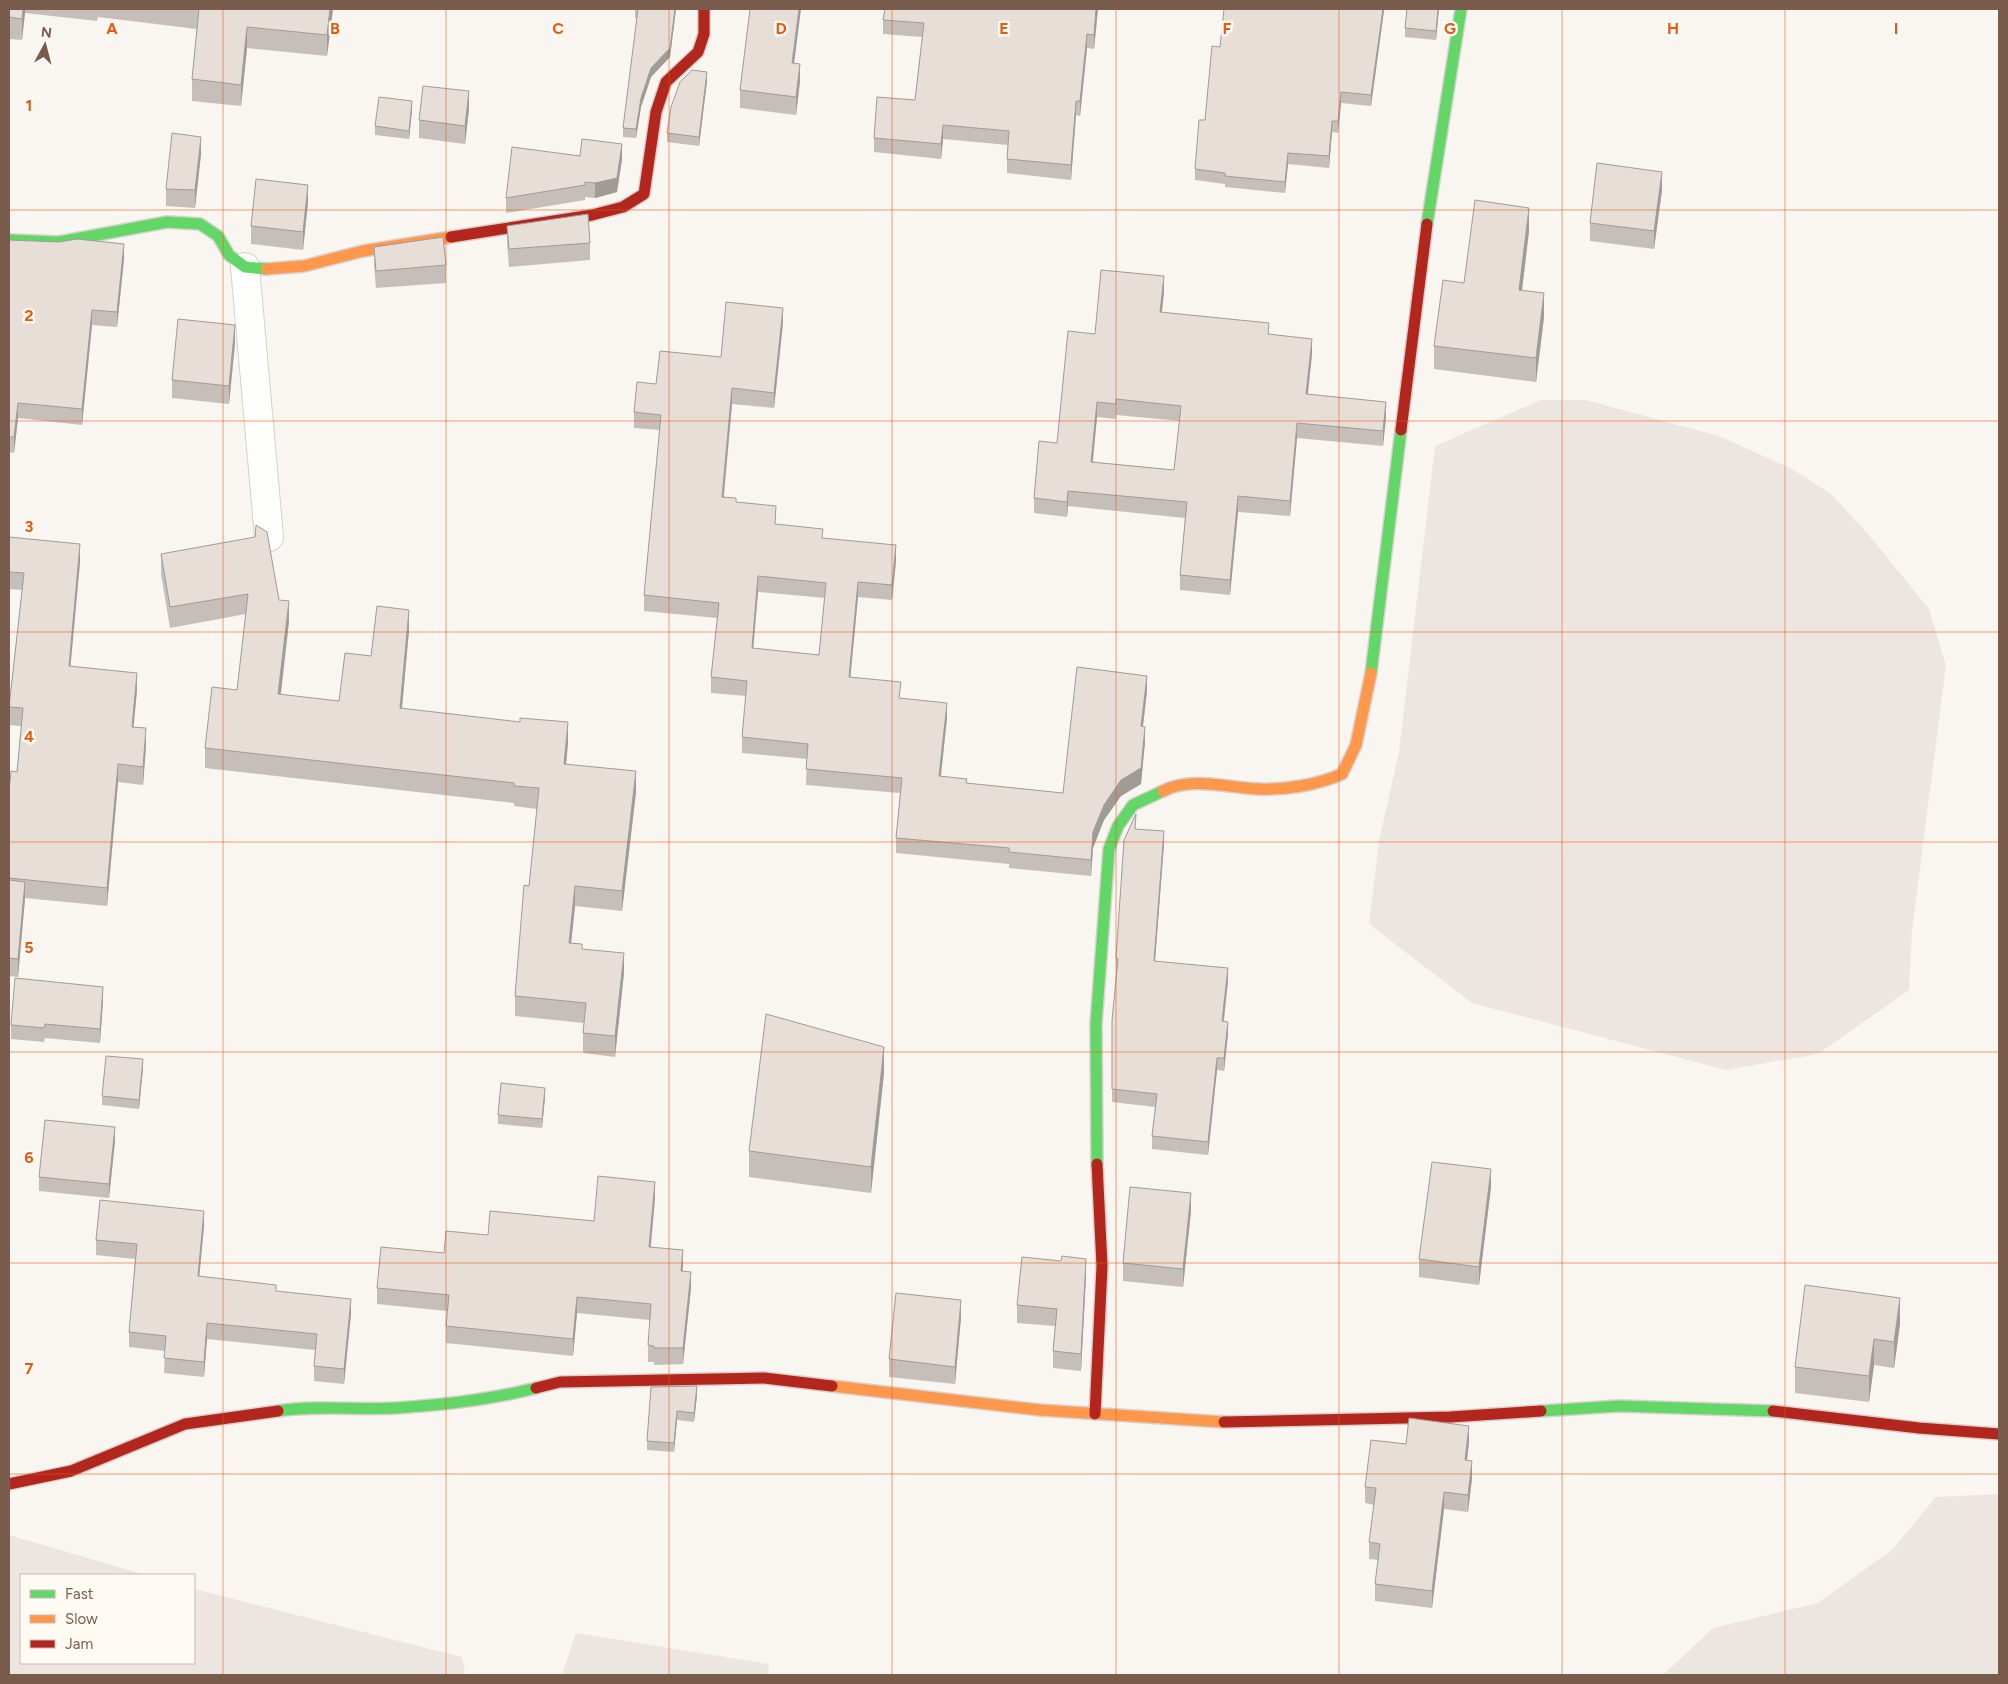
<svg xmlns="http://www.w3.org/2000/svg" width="2008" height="1684" font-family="Figtree,sans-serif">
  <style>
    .industrial { fill: #ede5e0 }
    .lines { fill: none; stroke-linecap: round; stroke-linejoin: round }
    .street-casing { stroke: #d7d1cb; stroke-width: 30 }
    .fast-casing { stroke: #d9d2cb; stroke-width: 14 }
    .slow-casing { stroke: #d9d2cb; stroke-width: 14 }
    .jam-casing { stroke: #d9d2cb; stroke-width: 14 }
    .street { stroke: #fefefd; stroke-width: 28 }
    .fast { stroke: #63d668; stroke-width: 11 }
    .slow { stroke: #ff974d; stroke-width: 11 }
    .jam { stroke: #b3261e; stroke-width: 11 }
    .wall { fill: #c6bfb9; fill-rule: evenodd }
    .shaded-wall { fill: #a19b96 }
    .building { fill: #e6ded7; stroke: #a19b96; fill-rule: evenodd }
    .grid { fill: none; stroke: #e8590c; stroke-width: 1; stroke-opacity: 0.55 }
    .grid-label { font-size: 16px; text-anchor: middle; font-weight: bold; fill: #e8590c; stroke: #fffaf3; stroke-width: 5; stroke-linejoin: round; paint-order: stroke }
  </style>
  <rect width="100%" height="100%" fill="#f9f5f0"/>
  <!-- industrial -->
  <path class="industrial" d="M1541 400H1586L1719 436 1792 469 1831 494 1868 534 1929 609 1946 666 1912 930 1909 990 1818 1054 1726 1070 1472 1003 1369 924 1379 841 1399 752 1435 446Z
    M1999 1494V1675H1663L1713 1628 1818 1603 1892 1550 1936 1497Z
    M9 1535 146 1575H21V1663H194V1589L462 1657 465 1675H9Z
    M576 1633 769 1664 768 1675H562Z"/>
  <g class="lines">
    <!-- street casing -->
    <g class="street-casing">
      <path id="street" d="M245 267 269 537"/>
    </g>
    <!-- fast casing -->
    <g class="fast-casing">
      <path id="fast" d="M1427 224 1461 9
        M9 240 59 242 167 222 200 224 218 236 229 255 245 267 266 269
        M1371 673 1401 430
        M1097 1164 1096 1024 1109 849 1118 826 1133 805 1163 791
        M278 1411C317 1405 356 1410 396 1408 444 1405 489 1400 536 1388
        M1541 1411 1619 1406 1773 1411"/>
    </g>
    <!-- slow casing -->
    <g class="slow-casing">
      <path id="slow" d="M266 269 304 266 363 251 451 237
        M1163 791C1192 776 1228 788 1259 789 1286 790 1317 785 1342 774L1356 745 1371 673
        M832 1386 1040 1410 1224 1422"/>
    </g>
    <!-- jam casing -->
    <g class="jam-casing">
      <path id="jam" d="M451 237 592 215 623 207 644 194 656 112 666 82 698 52 704 34V9
        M1401 430 1427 224
        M536 1388 560 1382 764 1378 832 1386
        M1773 1411 1919 1428 1999 1434
        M1095 1414 1102 1266 1097 1164
        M1224 1422 1450 1417 1541 1411
        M9 1484 71 1471 185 1424 278 1411"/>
    </g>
    <!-- street -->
    <use href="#street" class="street"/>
    <!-- fast -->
    <use href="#fast" class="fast"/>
    <!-- slow -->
    <use href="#slow" class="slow"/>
    <!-- jam -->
    <use href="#jam" class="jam"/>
  </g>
  <!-- wall -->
  <path class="wall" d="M9 9H333L327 56 247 48 241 106 192 101V79L197 29 98 17 97 21 25 13 22 40 9 39Z
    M635 9H676L670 57 651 77 641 107 636 138 623 137V128L637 18H635Z
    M1098 9 1094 49 1087 48 1080 116 1076 115 1071 180 1007 173V159L1008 145 943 139 941 159 874 152V138L915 100 922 37 883 34V20Z
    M1384 9 1371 106 1341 103 1338 133 1332 132 1329 168 1288 164 1285 193 1225 187V184L1195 180V169L1220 47Z
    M1407 9H1439L1436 40 1405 37V28Z
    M707 81 699 146 667 142V133Z
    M800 81 796 115 740 108V90Z
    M469 109 465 144 419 138V120Z
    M412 110 409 139 375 135V126Z
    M201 154 195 208 166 206V189Z
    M580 156 622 159 617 192 595 198 585 197V200L506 213V198Z
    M1662 190 1654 249 1590 241V223Z
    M308 202 303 250 251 244V226Z
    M507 226 590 243V260L509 267 507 244Z
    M1529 231 1522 291 1544 317 1536 382 1434 369V346L1464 283Z
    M9 240 124 259 117 327 92 325 82 425 18 418 14 453 9 452Z
    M374 247 446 265V283L376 288 374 265Z
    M1164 292 1162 312 1269 334 1312 354 1308 394 1386 417 1383 446 1297 438 1290 516 1238 512 1230 595 1180 590V575L1185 518 1068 506 1067 517 1034 513V498L1057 443 1095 334ZM1116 415 1180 421 1174 470 1093 462 1097 417 1116 419Z
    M783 323 774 408 732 404 724 497 736 502 776 524 896 561 892 600 858 597 850 677 947 718 941 776 967 783 1063 793 1147 691 1143 726 1145 742 1141 784 1121 796 1104 820 1093 848 1091 876 1009 868V864L896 853V838L900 793 806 785 807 759 742 753V737L746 696 711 693V677L717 618 644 611V595L660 430 634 428V412L656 384 721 357ZM758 592 825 598 819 655 753 648Z
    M235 343 229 404 172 398V380Z
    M9 537 80 562 70 666 137 690 133 727 146 746 143 785 118 782 107 906 25 898 18 977 9 976V791L17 772 21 726 9 725V707L22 590 9 589Z
    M161 554 279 600 289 621 281 695 339 701 371 656 409 630 402 708 568 743 566 765 636 792 622 911 575 906 571 943 624 973 615 1057 583 1053V1033L584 1023 515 1016V996L529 886 537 809 514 806V803L205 768V748L237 690 246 614 170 628 161 574Z
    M1136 829 1164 844 1155 961 1228 981 1224 1021 1228 1034 1224 1071 1217 1070 1208 1155 1152 1149V1136L1155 1107 1112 1102V1020L1117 971H1116V958Z
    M103 1001 100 1043 45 1038 44 1042 11 1039V1025Z
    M143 1068 139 1109 102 1105V1096Z
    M884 1073 871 1193 749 1177V1151Z
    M545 1097 542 1128 498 1124V1115Z
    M115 1141 109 1198 39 1191V1177Z
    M1491 1187 1479 1285 1419 1277V1259Z
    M655 1198 651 1247 683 1267 682 1271 691 1288 683 1364 654 1365V1362H648V1345L650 1320 577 1313 573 1356 446 1343V1326L447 1311 377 1304V1288L444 1253 488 1235 594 1221Z
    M1191 1211 1183 1287 1123 1281V1263Z
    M204 1226 199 1276 276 1291 351 1314 344 1384 314 1381V1366L315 1350 207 1339 204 1377 164 1373 165 1351 129 1347V1332L135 1259 96 1255V1240Z
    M1086 1276 1081 1371 1053 1368V1351L1055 1326 1017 1323V1305Z
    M961 1317 955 1384 889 1377V1359Z
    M1900 1324 1894 1368 1874 1365 1869 1402 1795 1393V1367Z
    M651 1387 697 1395 694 1422 677 1420 674 1452 647 1450V1441Z
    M1469 1442 1467 1461 1472 1478 1468 1512 1444 1509 1432 1608 1375 1601V1584L1378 1560 1369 1559V1542L1374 1505 1365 1503V1487L1406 1444Z"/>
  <!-- shaded-wall -->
  <path class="shaded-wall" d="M23 9H25V13L22 40V19Z
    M330 9H333L327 56V35Z
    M675 9H676L670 57 651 77 641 107 636 138V129L641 98 651 68Z
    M799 9H801L792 80V63Z
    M1096 9H1098L1094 49V35Z
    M1383 9H1384V11L1371 106V95Z
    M1438 9H1439L1436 40V31Z
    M247 27V48L241 106V85Z
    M1087 34V48L1080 116V101Z
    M800 64V81L796 115V97Z
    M707 72V81L699 146V137Z
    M469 91V109L465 144V126Z
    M1341 92V103L1338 133V121Z
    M412 101V110L409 139V131Z
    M1076 101V115L1071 180V165Z
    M1332 121V132L1329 168V156Z
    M943 125V139L941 159V144Z
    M201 137V154L195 208V190Z
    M622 144V159L617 192 595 198V183Z
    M1288 153V164L1285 193V182Z
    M1662 172V190L1654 249V231Z
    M308 185V202L303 250V232Z
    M1529 208V231L1519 314V290Z
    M124 244V259L117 327V312Z
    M1164 276V292L1160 327V312Z
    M1544 293V317L1536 382V358Z
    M783 308V323L774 408V393Z
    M92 310V325L82 425V409Z
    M235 325V343L229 404V386Z
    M1312 339V354L1306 409V394Z
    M732 388V404L722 512V497Z
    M1097 402V417L1091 477V462Z
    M1386 402V417L1383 446V431Z
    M18 403V418L14 453V437Z
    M1297 423V438L1290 516V501Z
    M1068 491V506L1067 517V502Z
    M1238 496V512L1230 595V580Z
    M80 544V562L69 683V666Z
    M896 545V561L892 600V585Z
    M758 576V592L752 663V648Z
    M858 582V597L849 692V677Z
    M289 601V621L278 715V694Z
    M409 610V630L400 729V708Z
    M137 673V690L132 744V727Z
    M1147 676V691L1141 742V726Z
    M947 703V718L939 791V776Z
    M568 722V743L564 785V764Z
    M1145 727V742L1141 784 1121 796 1104 820 1093 848 1091 876V860L1093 832 1104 805 1121 780Z
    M146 728V746L143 785V767Z
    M118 764V782L107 906V888Z
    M636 771V792L622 911V891Z
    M1164 831V844L1154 974V961Z
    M25 882V899L18 977V959Z
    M575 886V906L569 963V943Z
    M624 953V973L615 1057V1036Z
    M1228 968V981L1222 1034V1021Z
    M103 987V1001L100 1043V1029Z
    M1228 1022V1034L1224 1071V1058Z
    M884 1047V1073L871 1193V1167Z
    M1217 1058V1070L1208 1155V1142Z
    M143 1059V1068L139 1109V1100Z
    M545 1088V1097L542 1128V1119Z
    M115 1127V1141L109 1198V1184Z
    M1491 1169V1187L1479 1285V1267Z
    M655 1182V1198L649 1263V1247Z
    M1191 1193V1211L1183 1287V1269Z
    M204 1211V1226L198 1291V1276Z
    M683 1250V1267L681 1287V1271Z
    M1086 1259V1276L1081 1371V1354Z
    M691 1272V1288L683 1364V1348Z
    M577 1297V1313L573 1356V1339Z
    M1900 1298V1324L1894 1368V1342Z
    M351 1299V1314L344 1384V1369Z
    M961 1300V1317L955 1384V1367Z
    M207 1323V1339L204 1377V1362Z
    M1874 1339V1365L1869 1402V1376Z
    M697 1386V1395L694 1422V1413Z
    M677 1411V1420L674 1452V1443Z
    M1469 1426V1442L1465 1477V1460Z
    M1472 1461V1478L1468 1512V1495Z
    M1444 1492V1509L1432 1608V1591Z"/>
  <!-- building -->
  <path class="building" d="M9 9H23L22 19 9 17Z
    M199 9H330L327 35 247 27 241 85 192 79Z
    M635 9H675L670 48 651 68 641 98 636 129 623 128 638 9Z
    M750 9H799L792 63 800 64 796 97 740 90Z
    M885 9H1096L1094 35 1087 34 1080 101H1076L1071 165 1007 159 1009 131 943 125 941 144 874 138 877 97 915 100 924 23 883 20Z
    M1224 9H1383L1371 95 1341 92 1338 121H1332L1329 156 1288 153 1285 182 1225 176V173L1195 169 1199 120H1205L1212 46 1220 47Z
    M1407 9H1438L1436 31 1405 28Z
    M692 70 707 72 699 137 667 133 671 107 680 82Z
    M423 86 469 91 465 126 419 120Z
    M379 97 412 101 409 131 375 126Z
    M172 133 201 137 195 190 166 189Z
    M582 139 622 144 617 178 595 183 585 182V185L506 198 512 147 580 156Z
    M1597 163 1662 172 1654 231 1590 223Z
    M256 179 308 185 303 232 251 226Z
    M1475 200 1529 208 1519 290 1544 293 1536 358 1434 346 1443 280 1464 283Z
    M588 214 590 243 509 249 507 226Z
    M443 237 446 265 376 271 374 247Z
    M77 239 124 244 117 312 92 310 82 409 18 403 14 437H9V240L59 242Z
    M1101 270 1164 276 1160 312 1269 323 1268 334 1312 339 1306 394 1386 402 1383 431 1297 423 1290 501 1238 496 1230 580 1180 575 1187 502 1068 491 1067 502 1034 498 1039 441 1057 443 1068 331 1095 334ZM1116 399 1181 406 1174 470 1091 462 1097 402 1116 404Z
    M726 302 783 308 774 393 732 388 722 497 736 498V502L776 506 775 524 823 529 822 538 896 545 892 585 858 582 849 677 901 682 899 698 947 703 939 776 967 779 966 783 1063 793 1077 667 1147 676 1141 726 1145 727 1141 768 1121 780 1104 805 1093 832 1091 860 1009 852V848L896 838 902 778 806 769 808 744 742 737 747 681 711 677 719 603 644 595 661 415 634 412 637 382 656 384 660 351 721 357ZM758 576 826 583 819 655 752 648Z
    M178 319 235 325 229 386 172 380Z
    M256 525 267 532 279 600 289 601 278 694 339 701 345 653 371 656 377 606 409 610 400 708 520 722V718L568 722 564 764 636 771 622 891 575 886 569 943 582 944V949L624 953 615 1036 583 1033 586 1003 515 996 524 885 529 886 539 788 514 786V783L205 748 212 687 237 690 248 594 170 607 161 554 255 537Z
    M9 537 80 544 69 666 137 673 132 727 146 728 143 767 118 764 107 888 9 878V791L11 771 17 772 23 708 9 707 24 573 9 572Z
    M1136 814 1135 829 1164 831 1154 961 1228 968 1222 1021 1228 1022 1224 1058H1217L1208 1142 1152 1136 1157 1094 1112 1089V1020L1118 959 1116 958 1124 840Z
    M9 880 25 882 18 959 9 958Z
    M15 978 103 987 100 1029 45 1024 44 1028 11 1025Z
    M766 1014 884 1047 871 1167 749 1151Z
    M106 1056 143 1059 139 1100 102 1096Z
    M501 1083 545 1088 542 1119 498 1115Z
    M45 1120 115 1127 109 1184 39 1177Z
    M1432 1162 1491 1169 1479 1267 1419 1259Z
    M598 1176 655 1182 649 1247 683 1250 681 1271 691 1272 683 1348H654V1346L648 1345 651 1304 577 1297 573 1339 446 1326 449 1295 377 1288 381 1247 444 1253 446 1231 488 1235 490 1211 594 1221Z
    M1130 1187 1191 1193 1183 1269 1123 1263Z
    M100 1200 204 1211 198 1276 276 1285V1291L351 1299 344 1369 314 1366 317 1334 207 1323 204 1362 164 1358 166 1336 129 1332 137 1244 96 1240Z
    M1062 1256 1086 1259 1081 1354 1053 1351 1057 1309 1017 1305 1022 1257 1061 1261Z
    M1805 1285 1900 1298 1894 1342 1874 1339 1869 1376 1795 1367Z
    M896 1293 961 1300 955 1367 889 1359Z
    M697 1386 694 1413 677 1411 674 1443 647 1441 651 1387Z
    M1409 1418 1469 1426 1465 1460 1472 1461 1468 1495 1444 1492 1432 1591 1375 1584 1380 1544 1369 1542 1376 1488 1365 1487 1371 1440 1406 1444Z"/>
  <!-- grid -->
  <path class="grid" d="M223 9V1675M446 9V1675M669 9V1675M892 9V1675M1116 9V1675M1339 9V1675M1562 9V1675M1785 9V1675M9 210H1999M9 421H1999M9 632H1999M9 842H1999M9 1052H1999M9 1263H1999M9 1474H1999"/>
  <g class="grid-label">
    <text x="112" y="34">A</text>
    <text x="335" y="34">B</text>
    <text x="558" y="34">C</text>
    <text x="781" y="34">D</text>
    <text x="1004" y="34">E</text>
    <text x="1227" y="34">F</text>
    <text x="1450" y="34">G</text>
    <text x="1673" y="34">H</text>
    <text x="1896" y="34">I</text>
    <text x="29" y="111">1</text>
    <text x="29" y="321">2</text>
    <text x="29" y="532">3</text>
    <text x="29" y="742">4</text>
    <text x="29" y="953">5</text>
    <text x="29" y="1163">6</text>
    <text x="29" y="1374">7</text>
  </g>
  <!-- border -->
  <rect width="2008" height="1684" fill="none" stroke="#7a5c4d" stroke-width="20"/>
  <!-- legend -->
  <rect x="20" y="1574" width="175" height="90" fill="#fffaf3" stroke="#cabbb1"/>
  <rect x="30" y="1590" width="25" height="8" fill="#63d668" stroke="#cabbb1"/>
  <text x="65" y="1599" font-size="15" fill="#7a5c4d">Fast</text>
  <rect x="30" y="1615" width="25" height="8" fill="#ff974d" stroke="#cabbb1"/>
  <text x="65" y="1624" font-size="15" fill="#7a5c4d">Slow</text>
  <rect x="30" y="1640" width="25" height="8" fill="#b3261e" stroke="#cabbb1"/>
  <text x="65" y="1649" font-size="15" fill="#7a5c4d">Jam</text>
  <!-- north arrow -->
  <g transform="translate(45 45) rotate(7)" stroke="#fffaf3" stroke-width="4" paint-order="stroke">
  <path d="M0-4L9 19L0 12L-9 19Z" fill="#7a5c4d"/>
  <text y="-8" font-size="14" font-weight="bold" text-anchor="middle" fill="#7a5c4d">N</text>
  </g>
</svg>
